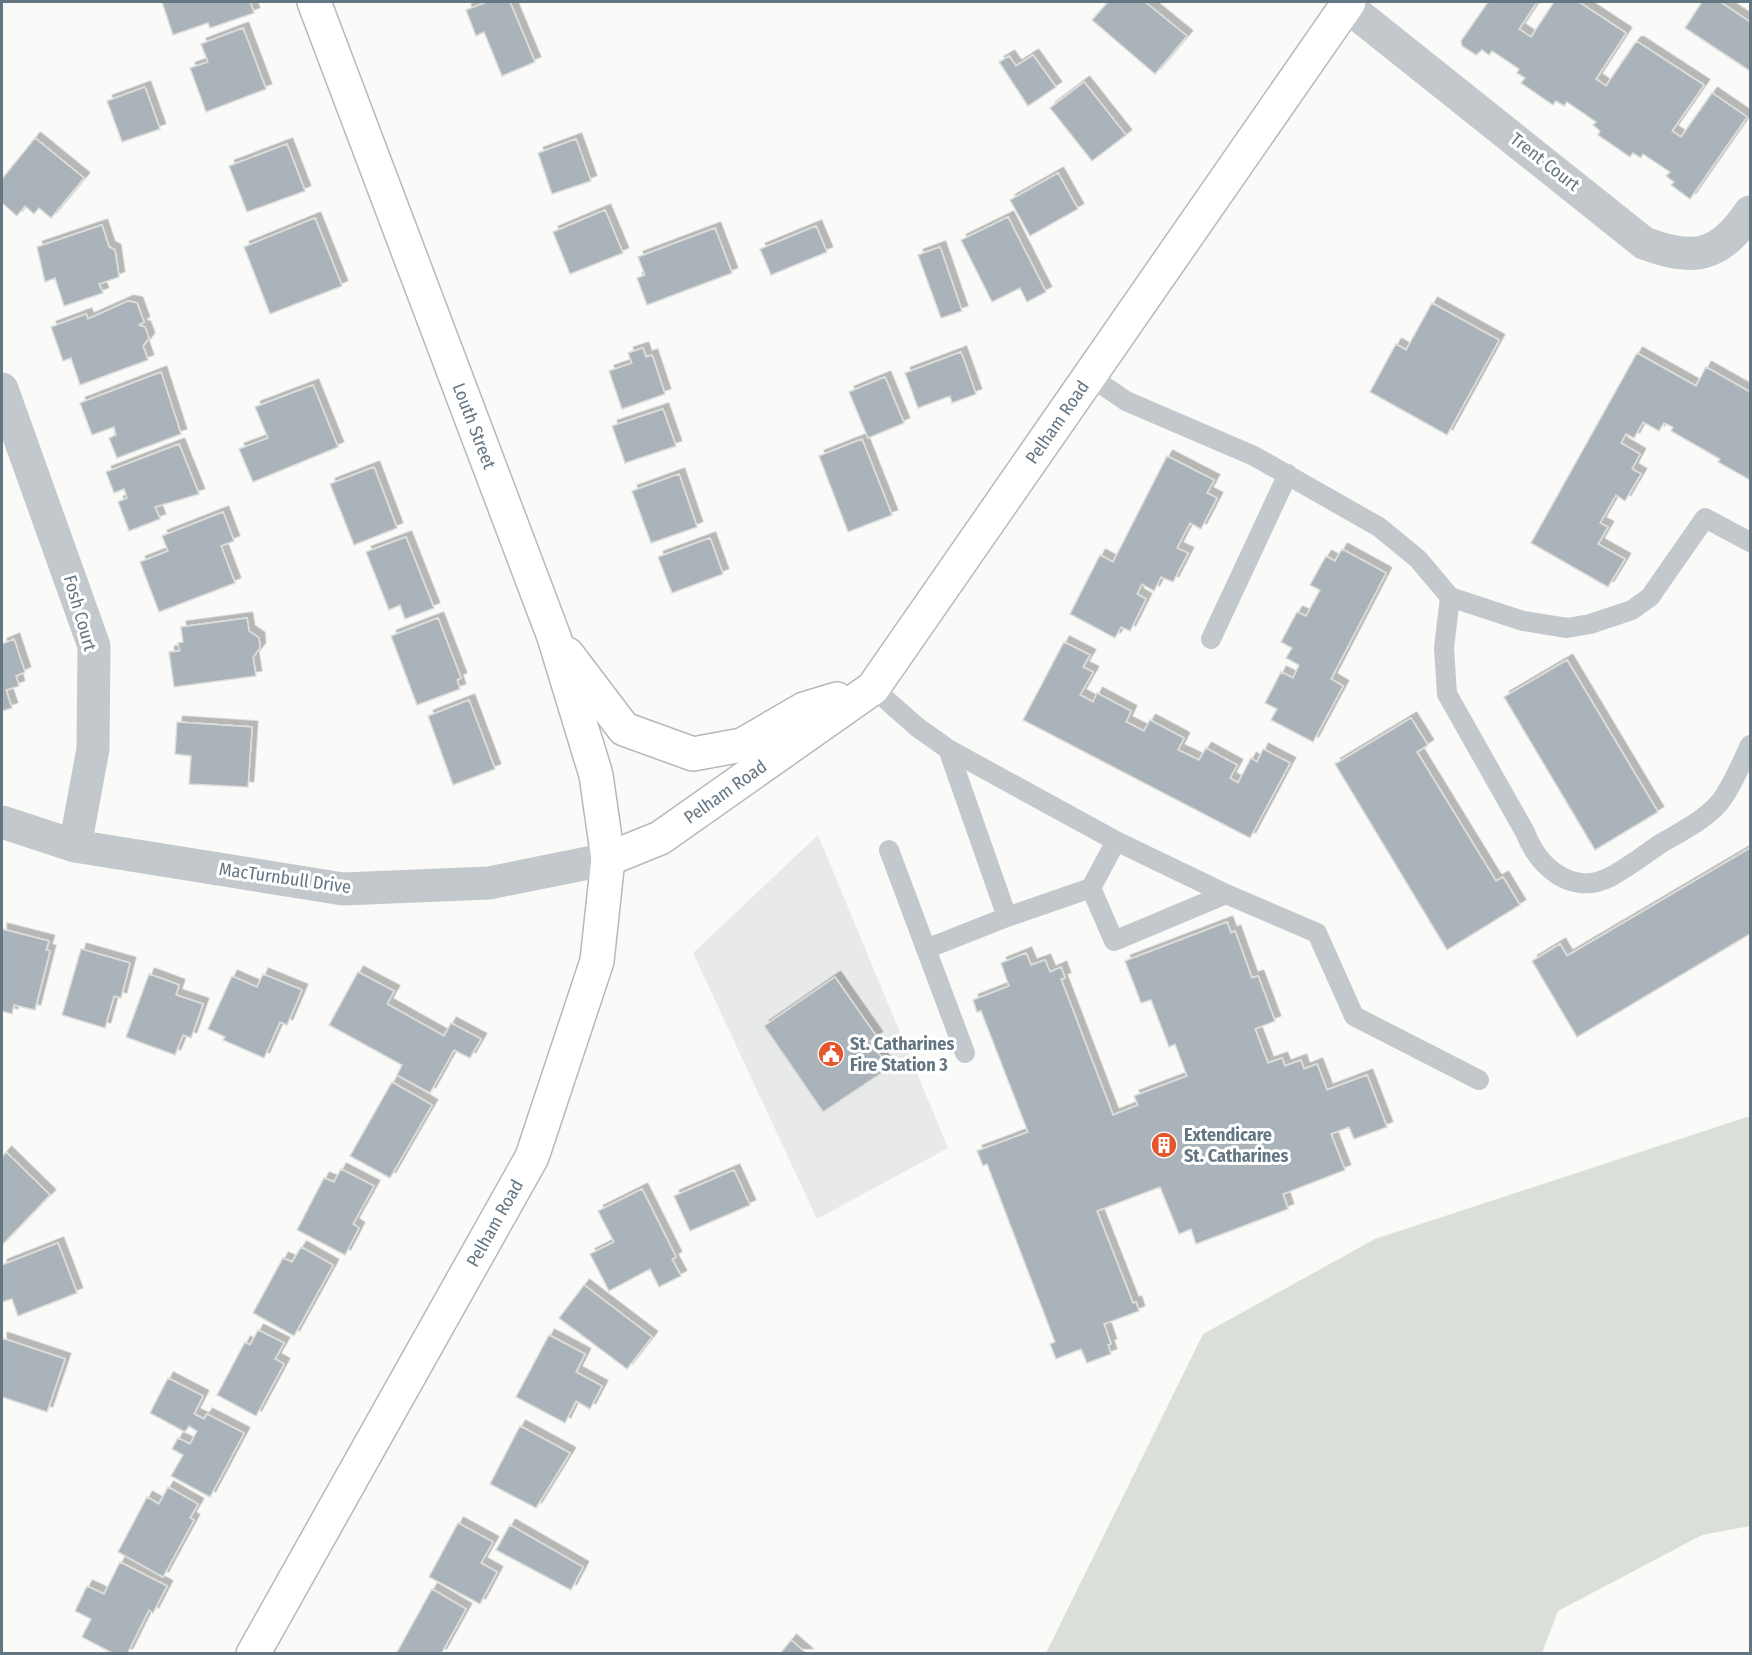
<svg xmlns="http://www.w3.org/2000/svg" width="1752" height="1655" font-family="'Fira Sans Condensed',sans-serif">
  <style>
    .built { fill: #e8e9e9 }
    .green { fill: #dadfd7 }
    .building { fill: #aab3b9; stroke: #dcdcda; stroke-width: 1.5; filter: url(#shadow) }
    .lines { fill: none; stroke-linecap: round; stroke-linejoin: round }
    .secondary-casing { stroke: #b3babf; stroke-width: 36 }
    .lane { stroke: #c3c8cc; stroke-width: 20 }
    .street { stroke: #c3c8cc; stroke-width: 33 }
    .secondary { stroke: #fff; stroke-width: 33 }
    .labels { text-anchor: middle; stroke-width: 6; stroke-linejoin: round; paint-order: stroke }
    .street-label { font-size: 18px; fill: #657683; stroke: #fff }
    .poi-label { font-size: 18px; font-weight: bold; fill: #657683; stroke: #fff; text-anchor: start }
  </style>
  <defs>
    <filter id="shadow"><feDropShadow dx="5.5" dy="-5.5" stdDeviation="0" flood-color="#0004"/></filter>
  </defs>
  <rect width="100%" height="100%" fill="#fafaf8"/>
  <!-- built -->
  <path class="built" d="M818 835 948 1148 817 1219 693 953Z"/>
  <!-- green -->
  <path class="green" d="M1750 1116V1526L1702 1535 1558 1611 1542 1653H1046L1203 1334 1375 1239Z"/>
  <!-- building -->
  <path class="building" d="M162 2H250L254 13 210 28 208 23 173 35Z
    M487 2H510L535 62 502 76 484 32 476 36 466 10Z
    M1108 2H1145L1187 36 1155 74 1092 20Z
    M1488 2H1537L1519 29 1531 37 1554 2H1579L1626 33 1596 79 1606 86 1635 43 1638 42 1704 85 1672 131 1681 137 1712 93 1747 117 1690 199 1671 185 1674 182 1666 176 1670 172 1643 154 1641 158 1633 153 1630 157 1598 135 1600 131 1593 125 1596 122 1567 102 1564 106 1556 101 1553 105 1521 83 1525 78 1517 73 1519 69 1492 51 1489 55 1482 50 1476 55 1462 46 1461 41Z
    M1702 2H1720L1750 22V71L1685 28Z
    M243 28 266 89 206 112 190 68 208 62 201 44Z
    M1033 55 1056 87 1028 106 999 62 1009 56 1016 66Z
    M1084 82 1126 135 1092 161 1050 108Z
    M145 87 160 129 122 142 107 101Z
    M35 138 84 178 51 218 39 208 34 214 25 206 17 216 2 203V179Z
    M576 139 591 181 552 194 538 153Z
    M287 144 305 191 247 212 229 166Z
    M1058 173 1078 209 1030 236 1010 200Z
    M605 210 623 253 570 274 553 232Z
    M1008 217 1046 292 1027 302 1020 288 992 302 961 240Z
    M315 218 342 286 270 314 244 247Z
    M102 225 109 247 115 250 119 277 99 284 103 293 64 306 55 278 45 282 37 247Z
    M816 226 827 252 771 275 760 249Z
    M715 228 732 273 647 305 637 278 645 275 638 257Z
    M940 247 962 311 941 318 918 255Z
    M128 301 137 303 144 322 139 325 145 327 149 338 143 346 148 360 80 385 71 358 63 361 51 327 86 314 88 319Z
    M1432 303 1499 340 1447 435 1370 392 1396 344 1406 350Z
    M643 348 646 357 652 355 665 394 622 409 609 371 632 363 628 353Z
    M961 352 976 394 952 403 950 396 918 408 905 373Z
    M1637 353 1696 386 1706 367 1750 392V480L1718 462 1720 459 1671 431 1673 427 1664 423 1659 431 1643 422 1634 438 1626 434 1621 443 1640 454 1632 469 1641 474 1625 501 1616 495 1600 523 1608 527 1598 544 1625 559 1608 587 1531 543Z
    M161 372 181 434 117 458 109 438 116 435 114 427 92 435 80 403Z
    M885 377 904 423 868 438 849 392Z
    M313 385 338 447 253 482 239 449 268 438 255 407Z
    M663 409 676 446 625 463 612 426Z
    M862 439 892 515 848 532 819 456Z
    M179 444 199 494 155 507 160 519 129 531 118 502 127 498 124 489 114 493 106 472Z
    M1167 456 1214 480 1207 493 1217 498 1201 529 1190 523 1177 548 1188 553 1173 582 1161 577 1154 591 1142 584 1137 594 1146 599 1130 631 1121 627 1115 638 1070 614 1100 555 1113 562Z
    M374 467 397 528 354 545 330 484Z
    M679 474 697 527 651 543 632 491Z
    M223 512 234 541 221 546 235 583 159 612 140 562 168 551 162 536Z
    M406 537 434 608 405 619 400 605 389 610 366 552Z
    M710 538 723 574 672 593 658 557Z
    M1342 549 1386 573 1331 679 1343 686 1313 742 1271 720 1277 709 1265 703 1281 672 1293 678 1299 665 1286 658 1292 648 1281 642 1297 612 1306 616 1320 590 1310 585 1326 556 1335 561Z
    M247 618 249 631 259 638 260 648 253 657 256 676 174 687 169 652 180 651 178 643 183 642 181 627Z
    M438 618 461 678 457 680 460 689 417 705 391 636Z
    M14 639 25 672 16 676 19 686 6 690 12 708 2 711V644Z
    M1064 642 1090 655 1083 667 1093 672 1080 695 1093 702 1097 693 1131 711 1126 722 1144 731 1150 720 1184 738 1178 750 1199 760 1206 748 1237 765 1230 778 1238 783 1251 758 1257 762 1263 749 1290 763 1250 838 1023 720Z
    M1567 660 1658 812 1595 850 1504 697Z
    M469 700 495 769 453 785 428 716Z
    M1411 718 1428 745 1417 752 1496 881 1503 877 1520 905 1447 950 1335 764Z
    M177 722 252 727 248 787 189 784 191 756 175 754Z
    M1750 848V934L1577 1037 1532 961 1560 944 1567 956Z
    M1227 922 1231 933 1235 931 1252 978 1258 976 1275 1021 1255 1029 1268 1063 1282 1058 1285 1066 1301 1060 1304 1069 1317 1064 1327 1090 1367 1075 1387 1127 1354 1139 1349 1127 1331 1134 1345 1170 1283 1194 1288 1209 1196 1244 1191 1229 1179 1234 1160 1187 1097 1211 1133 1303 1136 1302 1139 1311 1104 1324 1111 1344 1108 1345 1111 1354 1087 1363 1081 1349 1056 1359 1050 1344 1055 1342 987 1164 983 1166 977 1151 1028 1132 981 1011 977 1012 973 1000 1009 986 1001 963 1026 953 1031 965 1045 960 1050 972 1061 967 1065 978 1061 979 1113 1115 1138 1105 1134 1096 1187 1076 1175 1044 1169 1047 1151 1000 1141 1003 1125 961Z
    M2 929 49 941 46 950 50 951 35 1010 14 1005 12 1014 2 1011Z
    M81 949 130 963 121 998 114 996 105 1028 62 1015Z
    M358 972 394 991 387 1004 444 1036 451 1023 481 1039 470 1058 454 1050 430 1093 397 1075 402 1065 329 1025Z
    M149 974 179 985 176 995 203 1004 191 1038 183 1035 175 1055 126 1037Z
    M263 974 302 990 287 1025 280 1022 264 1058 223 1040 225 1037 208 1029 232 976 257 987Z
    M835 977 877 1037 870 1041 889 1068 823 1112 764 1026Z
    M392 1082 432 1105 390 1178 350 1156Z
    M6 1152 50 1195 2 1245V1157Z
    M341 1169 374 1186 353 1224 359 1228 345 1255 297 1230 324 1178 334 1182Z
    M734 1170 750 1205 690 1231 674 1196Z
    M642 1189 676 1257 672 1259 681 1276 659 1287 650 1269 609 1291 590 1254 614 1242 598 1211Z
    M58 1243 77 1293 18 1316 12 1299 2 1302V1265Z
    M301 1247 333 1265 294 1336 253 1313 283 1258 292 1262Z
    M584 1285 652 1337 627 1369 559 1318Z
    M258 1330 284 1343 275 1359 284 1364 256 1416 217 1395 245 1342 250 1345Z
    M549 1335 585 1354 576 1372 602 1386 590 1409 576 1401 565 1423 516 1397Z
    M2 1338 65 1359 47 1412 2 1397Z
    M168 1378 203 1396 194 1414 204 1419 207 1414 244 1433 210 1497 171 1476 183 1455 172 1449 178 1438 190 1444 197 1431 189 1426 185 1432 150 1413Z
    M520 1426 570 1453 536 1508 490 1484Z
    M168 1487 198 1504 190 1518 194 1520 163 1577 118 1552 147 1497 159 1504Z
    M458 1523 493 1542 481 1563 497 1572 480 1604 429 1577Z
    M510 1525 583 1567 571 1590 496 1550Z
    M120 1562 167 1586 153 1613 149 1610 127 1654H114L82 1637 91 1619 75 1611 87 1586 104 1594Z
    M432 1589 466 1609 441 1654H396Z
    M791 1640 807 1654H780Z"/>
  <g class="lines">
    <!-- secondary casing -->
    <g class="secondary-casing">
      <g id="secondary">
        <path d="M567 654 624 729 693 754 742 745 804 709 837 699"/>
        <path id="s1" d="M608 859 660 838 873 688 1349 2"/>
        <path id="s2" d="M253 1654 532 1157 597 961 608 859 596 775 554 637 314 2"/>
      </g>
    </g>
    <!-- lane -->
    <path class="lane" d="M1091 377 1126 401 1254 456 1379 527 1418 559 1450 597 1523 621 1567 628 1590 624 1632 610 1650 597 1705 518 1750 542
      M1450 597 1444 648 1447 694 1525 832C1538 866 1571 897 1610 877 1627 868 1644 855 1660 844 1680 832 1705 820 1720 802 1733 785 1741 764 1750 745
      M1211 639 1288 474
      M873 688 917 727 948 749 1116 841 1226 894 1317 933 1354 1016 1479 1080
      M948 749 1007 917 1091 888 1116 841
      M889 850 965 1053
      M1091 888 1114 941 1226 894
      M926 949 1007 917"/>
    <!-- street -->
    <path class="street" d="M1342 2 1644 243C1694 262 1720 257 1750 212
      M2 389 94 646 93 749 75 846
      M2 822 75 846 343 889 489 883 608 859"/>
    <!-- secondary -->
    <use href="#secondary" class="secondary"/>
  </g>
  <!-- icons -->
  <defs>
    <g id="civic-disc" transform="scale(1.35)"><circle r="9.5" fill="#e4572e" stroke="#fff"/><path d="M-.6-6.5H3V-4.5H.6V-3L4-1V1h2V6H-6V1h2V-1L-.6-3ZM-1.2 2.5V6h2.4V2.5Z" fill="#fff"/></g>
    <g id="building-disc" transform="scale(1.35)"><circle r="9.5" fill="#e4572e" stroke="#fff"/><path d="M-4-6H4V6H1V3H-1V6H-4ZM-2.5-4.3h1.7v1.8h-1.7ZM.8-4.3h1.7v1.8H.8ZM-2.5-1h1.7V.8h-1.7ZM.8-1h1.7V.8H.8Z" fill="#fff"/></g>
  </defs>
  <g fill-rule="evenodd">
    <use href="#civic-disc" x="831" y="1054"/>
    <use href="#building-disc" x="1164" y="1145"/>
  </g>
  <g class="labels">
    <!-- street labels -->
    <g class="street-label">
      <text transform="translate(1545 162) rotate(38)" y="6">Trent Court</text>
      <text dy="6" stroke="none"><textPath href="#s1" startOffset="640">Pelham Road</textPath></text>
      <text transform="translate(474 426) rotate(69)" y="6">Louth Street</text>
      <text transform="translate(80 613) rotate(74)" y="6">Fosh Court</text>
      <text dy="6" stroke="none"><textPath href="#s1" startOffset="136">Pelham Road</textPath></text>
      <text transform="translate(285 878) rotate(8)" y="6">MacTurnbull Drive</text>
      <text dy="6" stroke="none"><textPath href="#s2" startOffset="494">Pelham Road</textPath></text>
    </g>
    <!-- poi labels -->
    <g class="poi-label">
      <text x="850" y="1050">St. Catharines<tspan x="850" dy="21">Fire Station 3</tspan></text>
      <text x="1184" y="1141">Extendicare<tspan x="1184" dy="21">St. Catharines</tspan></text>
    </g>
  </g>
  <!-- border -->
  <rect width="1752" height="1655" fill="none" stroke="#657683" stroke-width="6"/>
</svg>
